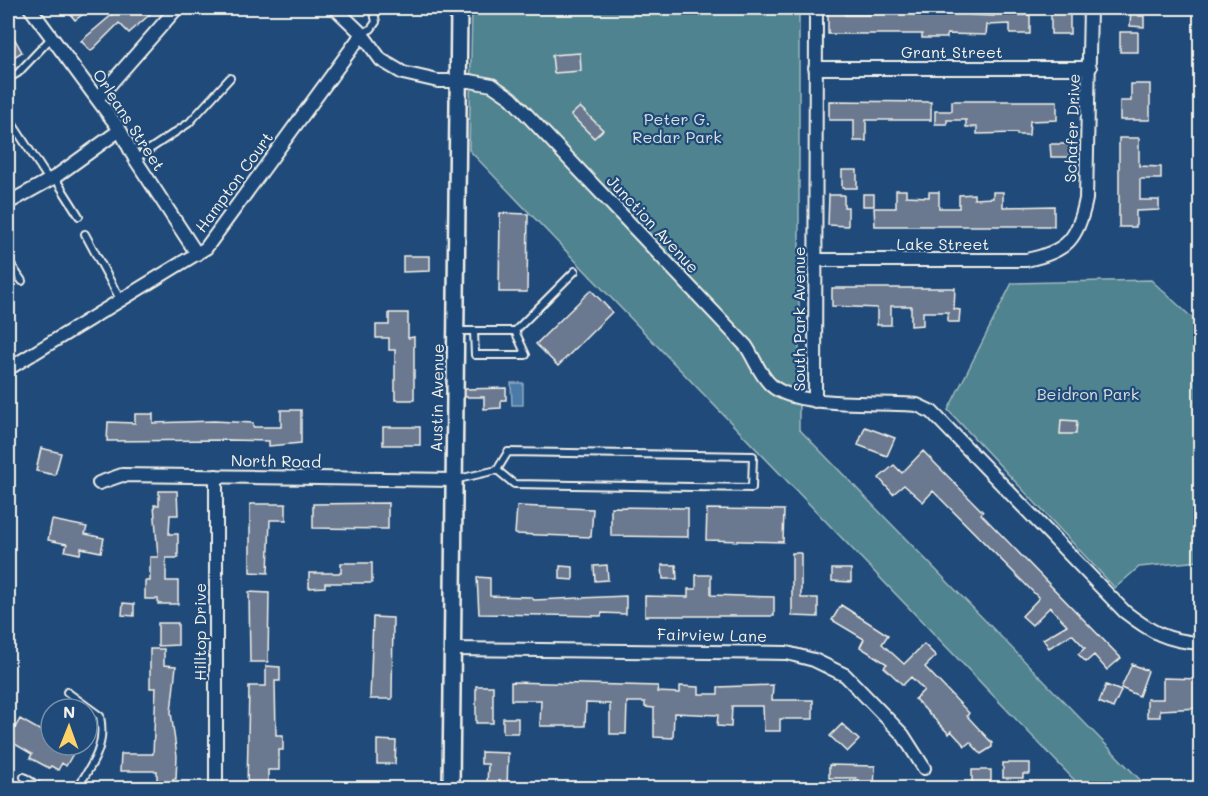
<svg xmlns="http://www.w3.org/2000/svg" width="1208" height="796" font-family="Mali,sans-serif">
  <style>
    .green { fill: #4f8390; stroke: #a2babc; stroke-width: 1.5 }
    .water { fill: #4c79a8; stroke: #8fa9c2; stroke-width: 1.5 }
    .building { fill: #6b7890; stroke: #f4f1e8; stroke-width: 1.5 }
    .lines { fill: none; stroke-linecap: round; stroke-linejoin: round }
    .service-casing { stroke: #f4f1e8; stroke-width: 10 }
    .minor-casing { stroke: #f4f1e8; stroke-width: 16 }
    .tertiary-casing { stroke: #f4f1e8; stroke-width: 20 }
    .service { stroke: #1f4a7a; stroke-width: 6 }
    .minor { stroke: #1f4a7a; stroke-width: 12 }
    .tertiary { stroke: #1f4a7a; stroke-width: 15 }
    .labels { text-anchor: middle; stroke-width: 4.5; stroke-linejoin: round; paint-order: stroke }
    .street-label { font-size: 16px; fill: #f4f1e8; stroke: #1f4a7a }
    .park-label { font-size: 16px; fill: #dbe0db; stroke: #1f4a7a }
  </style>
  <rect width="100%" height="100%" fill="#1f4a7a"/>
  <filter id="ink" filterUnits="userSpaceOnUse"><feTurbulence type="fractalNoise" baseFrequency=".0167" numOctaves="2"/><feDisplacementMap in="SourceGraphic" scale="12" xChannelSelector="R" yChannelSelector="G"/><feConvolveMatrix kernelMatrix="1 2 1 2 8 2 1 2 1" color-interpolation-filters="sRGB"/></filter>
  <g filter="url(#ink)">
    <!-- green -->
    <path class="green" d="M472 8H799V429L1148 788H1082L469 150Z
      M1151 280 1200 325V561L1139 567 1115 588 948 410 1012 283Z"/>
    <!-- water -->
    <path class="water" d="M511 383H523V405H512Z"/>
    <!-- building -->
    <path class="building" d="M65 8H92L75 20Z
      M120 8H157L129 33 119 23 91 51 81 41Z
      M828 8H845V15H869V8H971V15L994 16V11H1006V15H1030V34H1010V24L987 25 986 35 947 34V38H922V34H828Z
      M1131 8H1139V16H1144V27L1130 26Z
      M1051 10H1070V34H1051Z
      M8 27 22 52 8 61Z
      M1120 32H1138V52H1120Z
      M580 53 581 71 554 73 552 55Z
      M1131 84H1150V120H1120V101H1131Z
      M829 101 931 102V120H866V141H854V120H829Z
      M952 101H1057V120L1030 121 1029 135H1017V133L977 134V127H966V120H947V124H935V111H952Z
      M580 107 603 130 594 138 571 115Z
      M1119 138H1139V166L1161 167V179H1140V200H1159V210L1136 211V227H1119Z
      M1050 144H1069V157H1051Z
      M842 170H857V188H842Z
      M896 190H906V196L929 197V192H939V208H959V195L974 194V199L993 198V192H1003V207L1054 206V226H875L874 208H896Z
      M863 194H874V206H863Z
      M829 195H844V207H848V226L828 225Z
      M500 213 528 214 527 292H499Z
      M403 256H430V271L403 272Z
      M832 288H955L954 309 960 310 959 322H948V312H923V325L911 326V306H891V325H877V308L832 306Z
      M591 290 612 312 558 366 536 344Z
      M389 313H408V338L414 337V400H395V350H389V338H376V325H389Z
      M506 388V400H501V408L484 409V397H465V389Z
      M281 410H301V443L269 446V441L228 440 107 441 108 422 135 423V414H153V423L214 421 253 423V427H281Z
      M1061 420 1077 421 1076 434H1060Z
      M383 427H420V445H383Z
      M865 427 895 438 887 456 858 445Z
      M41 448 61 453 55 475 36 471Z
      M923 451 983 512 981 514 1121 658 1107 670 1094 655 1086 662 1078 654 1085 648 1072 634 1049 648 1043 639 1067 625 1050 607 1032 625 1022 616 1039 598 933 491 923 502 904 485 893 494 879 478 894 465 902 473Z
      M159 491H177L178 515H170L169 534H178V558H166V581H178V604H158V599H145V581H150V557H158L154 505H159Z
      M388 503V529L313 528V504Z
      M250 504H286V520H270L268 573 250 572Z
      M517 506 593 509 591 537 515 534Z
      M611 507 688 508V537L611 536Z
      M707 509 784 510 783 542 706 540Z
      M52 520 87 527 85 534 104 538 101 552 81 548 80 554 65 551 67 544 48 540Z
      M792 553H801V598H818V617L792 616Z
      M341 563H372V583H325V587L309 588V573H341Z
      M607 565 608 580 595 581 594 566Z
      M662 565H676L677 579H663Z
      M560 566 573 567V580L560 579Z
      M832 569H851V582L832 581Z
      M696 575H711V595L774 597V616H645V596L688 597V589H696Z
      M477 577 490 578V596L531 597 534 600 626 596V614L602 613 601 616 479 614Z
      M249 592 269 593 268 662H250Z
      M123 603 134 604V616L122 615Z
      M841 605 888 635 882 644 904 664 924 644 936 656 925 667 969 713 967 716 992 743V747L981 754 970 742 965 746 951 731 949 734 915 699 924 690 911 677 903 685 884 667 887 664 860 647 864 639 832 620Z
      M373 617 393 618 392 699H370Z
      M158 623H178V645L158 646Z
      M150 649H164V665L176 666 171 712 177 756 176 779H173V789H157V771H120L121 754H153L156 688H150Z
      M1132 664 1148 671 1139 696 1121 688Z
      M266 666 280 667V681H275L276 735H283V750H279V770H268V789H247L249 686H266Z
      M1163 678 1200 679V708L1160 710V717H1147V699H1163Z
      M511 682 658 686 657 692 680 693V686L699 687V694H718V687L773 685 772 700H813V719H780V731H764L763 706H732L731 727 717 726 718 715 674 713 673 738 654 737V708L645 707V702H627L626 734H610V704L586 703 585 726H540L541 700H511Z
      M1106 685 1121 691 1113 708 1099 702Z
      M476 686H493V723H476Z
      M51 713V745H78L66 766 62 763 58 770 51 766 49 768 30 758 32 754 8 740 20 719 41 731Z
      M503 718H518V733H503Z
      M842 724 859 740 847 752 830 736Z
      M377 740 396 741 395 764H377Z
      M481 752 508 753 507 789H491V785H487L488 764H481Z
      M1003 763H1030V774H1023V778H1003Z
      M829 765 875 766 874 789H856V778H829Z
      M972 770H991V789H972Z"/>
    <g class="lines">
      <!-- service casing -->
      <g class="service-casing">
        <path id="service" d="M362 33 371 29 376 22 373 8
          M8 79 18 73 51 38
          M8 117 49 180
          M135 159 189 123 230 78
          M55 178 79 216
          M85 234 121 301
          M8 260 22 281
          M456 331H515L575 271
          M474 332 475 355H526L515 331
          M454 480 497 470 508 452 753 456 752 488 514 484 497 470
          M67 692 100 716C106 746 93 764 77 788
          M24 777 41 788"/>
      </g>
      <!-- minor casing -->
      <g class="minor-casing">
        <path id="minor" d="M30 8 120 130 135 159 197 254
          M335 8 362 34 381 60 403 73 438 81H470L492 85 511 98 746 346C755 359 759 374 771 385 797 409 880 401 917 405L932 412 1125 612C1151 632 1167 641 1200 643
          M815 68H1090
          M98 98 177 8
          M8 203 55 177 120 130
          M816 260H1026C1067 252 1078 239 1086 199L1090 8
          M8 369 206 248 362 34
          M815 401 816 8
          M99 483 122 475 454 480
          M452 649 787 653 814 660 845 675 903 735 924 768
          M216 788V476"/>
      </g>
      <!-- tertiary casing -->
      <g class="tertiary-casing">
        <path id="tertiary" d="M451 788 459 8"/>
      </g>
      <!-- service -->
      <use href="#service" class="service"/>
      <!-- minor -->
      <use href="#minor" class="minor"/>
      <!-- tertiary -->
      <use href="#tertiary" class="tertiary"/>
    </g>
  </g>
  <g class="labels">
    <!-- street labels -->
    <g class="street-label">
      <text x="952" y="58">Grant Street</text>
      <text transform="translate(129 120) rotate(57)" y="6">Orleans Street</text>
      <text transform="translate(1072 128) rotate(-88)" y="6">Schafer Drive</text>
      <text transform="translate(234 182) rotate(-54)" y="6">Hampton Court</text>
      <text transform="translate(653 224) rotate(47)" y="6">Junction Avenue</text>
      <text x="943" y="250">Lake Street</text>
      <text transform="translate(799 319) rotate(-90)" y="6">South Park Avenue</text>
      <text transform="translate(437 398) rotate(-89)" y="6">Austin Avenue</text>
      <text transform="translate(276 461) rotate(1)" y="6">North Road</text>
      <text transform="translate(200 632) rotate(-90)" y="6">Hilltop Drive</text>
      <text transform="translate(712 635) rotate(1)" y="6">Fairview Lane</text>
    </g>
    <!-- park labels -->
    <g class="park-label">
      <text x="677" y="125">Peter G.<tspan x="677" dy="18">Redar Park</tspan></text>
      <text x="1088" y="400">Beidron Park</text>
    </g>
  </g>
  <!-- margin -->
  <rect width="1208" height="796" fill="none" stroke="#1f4a7a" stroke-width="30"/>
  <rect x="15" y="15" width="1178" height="766" fill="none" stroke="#f4f1e8" stroke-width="2" filter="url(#ink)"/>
  <!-- north arrow -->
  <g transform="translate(69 727) rotate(1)"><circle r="28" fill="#1f4a7a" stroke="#748da6" stroke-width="1.5"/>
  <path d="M0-4.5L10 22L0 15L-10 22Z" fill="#ffd166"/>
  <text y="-9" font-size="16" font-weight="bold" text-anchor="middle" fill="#f4f1e8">N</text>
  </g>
</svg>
